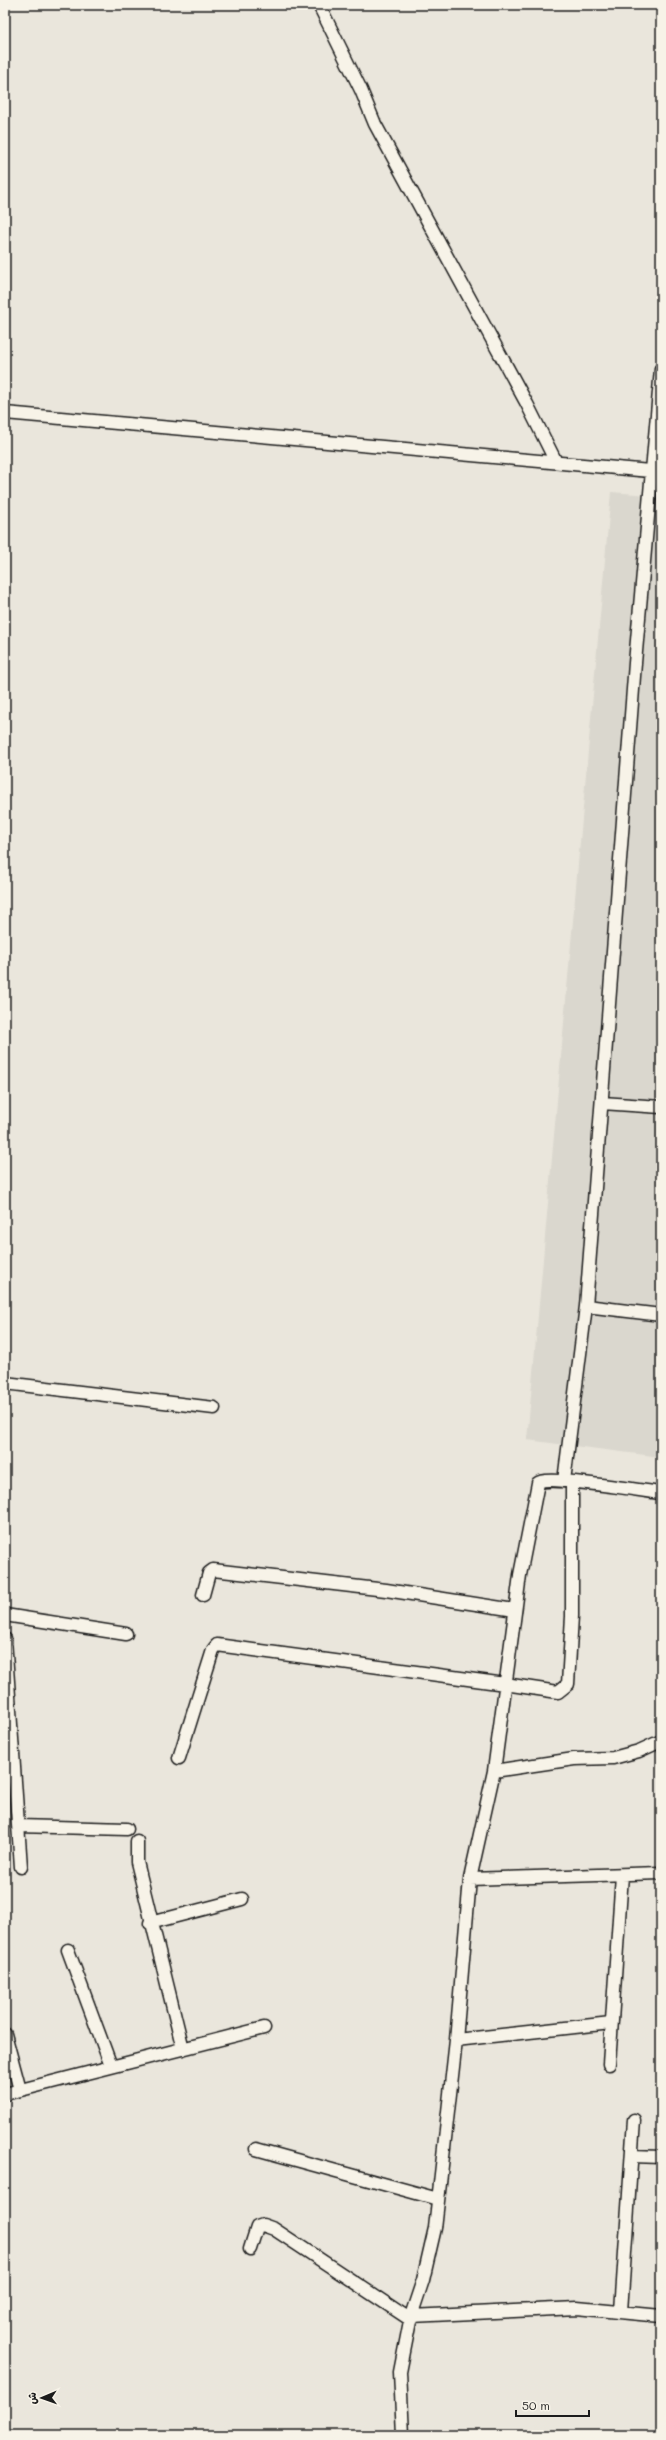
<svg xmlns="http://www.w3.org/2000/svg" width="666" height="2440" font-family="Mali,'Playpen Sans Arabic',sans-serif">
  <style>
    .built { fill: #dad7ce }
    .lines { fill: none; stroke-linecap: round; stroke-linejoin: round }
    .minor-casing { stroke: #1c1c1c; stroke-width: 15 }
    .minor { stroke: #f7f3e8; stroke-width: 12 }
  </style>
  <rect width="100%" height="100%" fill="#eae6dc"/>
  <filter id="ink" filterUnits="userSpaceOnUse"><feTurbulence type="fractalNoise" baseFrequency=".025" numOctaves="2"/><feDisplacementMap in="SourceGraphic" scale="8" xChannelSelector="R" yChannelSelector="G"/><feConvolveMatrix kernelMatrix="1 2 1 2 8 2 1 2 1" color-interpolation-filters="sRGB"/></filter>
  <g filter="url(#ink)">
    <!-- built -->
    <path class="built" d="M611 492 661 496V1457L527 1440Z"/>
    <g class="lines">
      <!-- minor casing -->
      <g class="minor-casing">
        <path id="minor" d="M319 5 361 90 375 124 527 404 556 462
          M5 413 661 472
          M602 1103 661 1107
          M586 1306 661 1315
          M5 1383 214 1408
          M564 1481 586 1306 635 663 661 369
          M203 1595 209 1573 213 1570 386 1590 515 1610
          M5 1615 126 1634
          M5 1639 21 1867
          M179 1758 213 1650 217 1645 505 1684 558 1692 568 1684 572 1616V1482
          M494 1771 574 1759 613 1758 639 1751 661 1741
          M18 1826 127 1829
          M137 1841V1862L183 2049
          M470 1879 661 1873
          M150 1923 242 1899
          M68 1950 111 2066
          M5 2034 20 2090
          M456 2040 611 2023
          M609 2064 622 1875
          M5 2094 264 2028
          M256 2149 438 2199
          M632 2156 661 2157
          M250 2249 257 2227 263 2225 274 2229 411 2320
          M621 2311 634 2120
          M411 2316 577 2308 661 2316
          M403 2435 400 2372 411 2316 423 2280 435 2228 456 2040 470 1879 494 1771 520 1575 538 1483C545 1475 645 1491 661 1493"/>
      </g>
      <!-- minor -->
      <use href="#minor" class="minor"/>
    </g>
  </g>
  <!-- margin -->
  <rect width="666" height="2440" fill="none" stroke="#f7f3e8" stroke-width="20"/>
  <rect x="10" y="10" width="646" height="2420" fill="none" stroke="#1c1c1c" stroke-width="1.5" filter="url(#ink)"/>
  <!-- north arrow -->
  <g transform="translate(42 2398) rotate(268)" stroke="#f7f3e8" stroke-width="3" paint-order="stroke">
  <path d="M0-3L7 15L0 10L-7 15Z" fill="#1c1c1c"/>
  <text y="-6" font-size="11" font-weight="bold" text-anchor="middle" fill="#1c1c1c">ش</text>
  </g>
  <!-- scale -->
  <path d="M516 2410v6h73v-6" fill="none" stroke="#1c1c1c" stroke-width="2"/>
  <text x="522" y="2410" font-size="12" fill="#1c1c1c" stroke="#f7f3e8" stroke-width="3" paint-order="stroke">50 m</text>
</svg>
